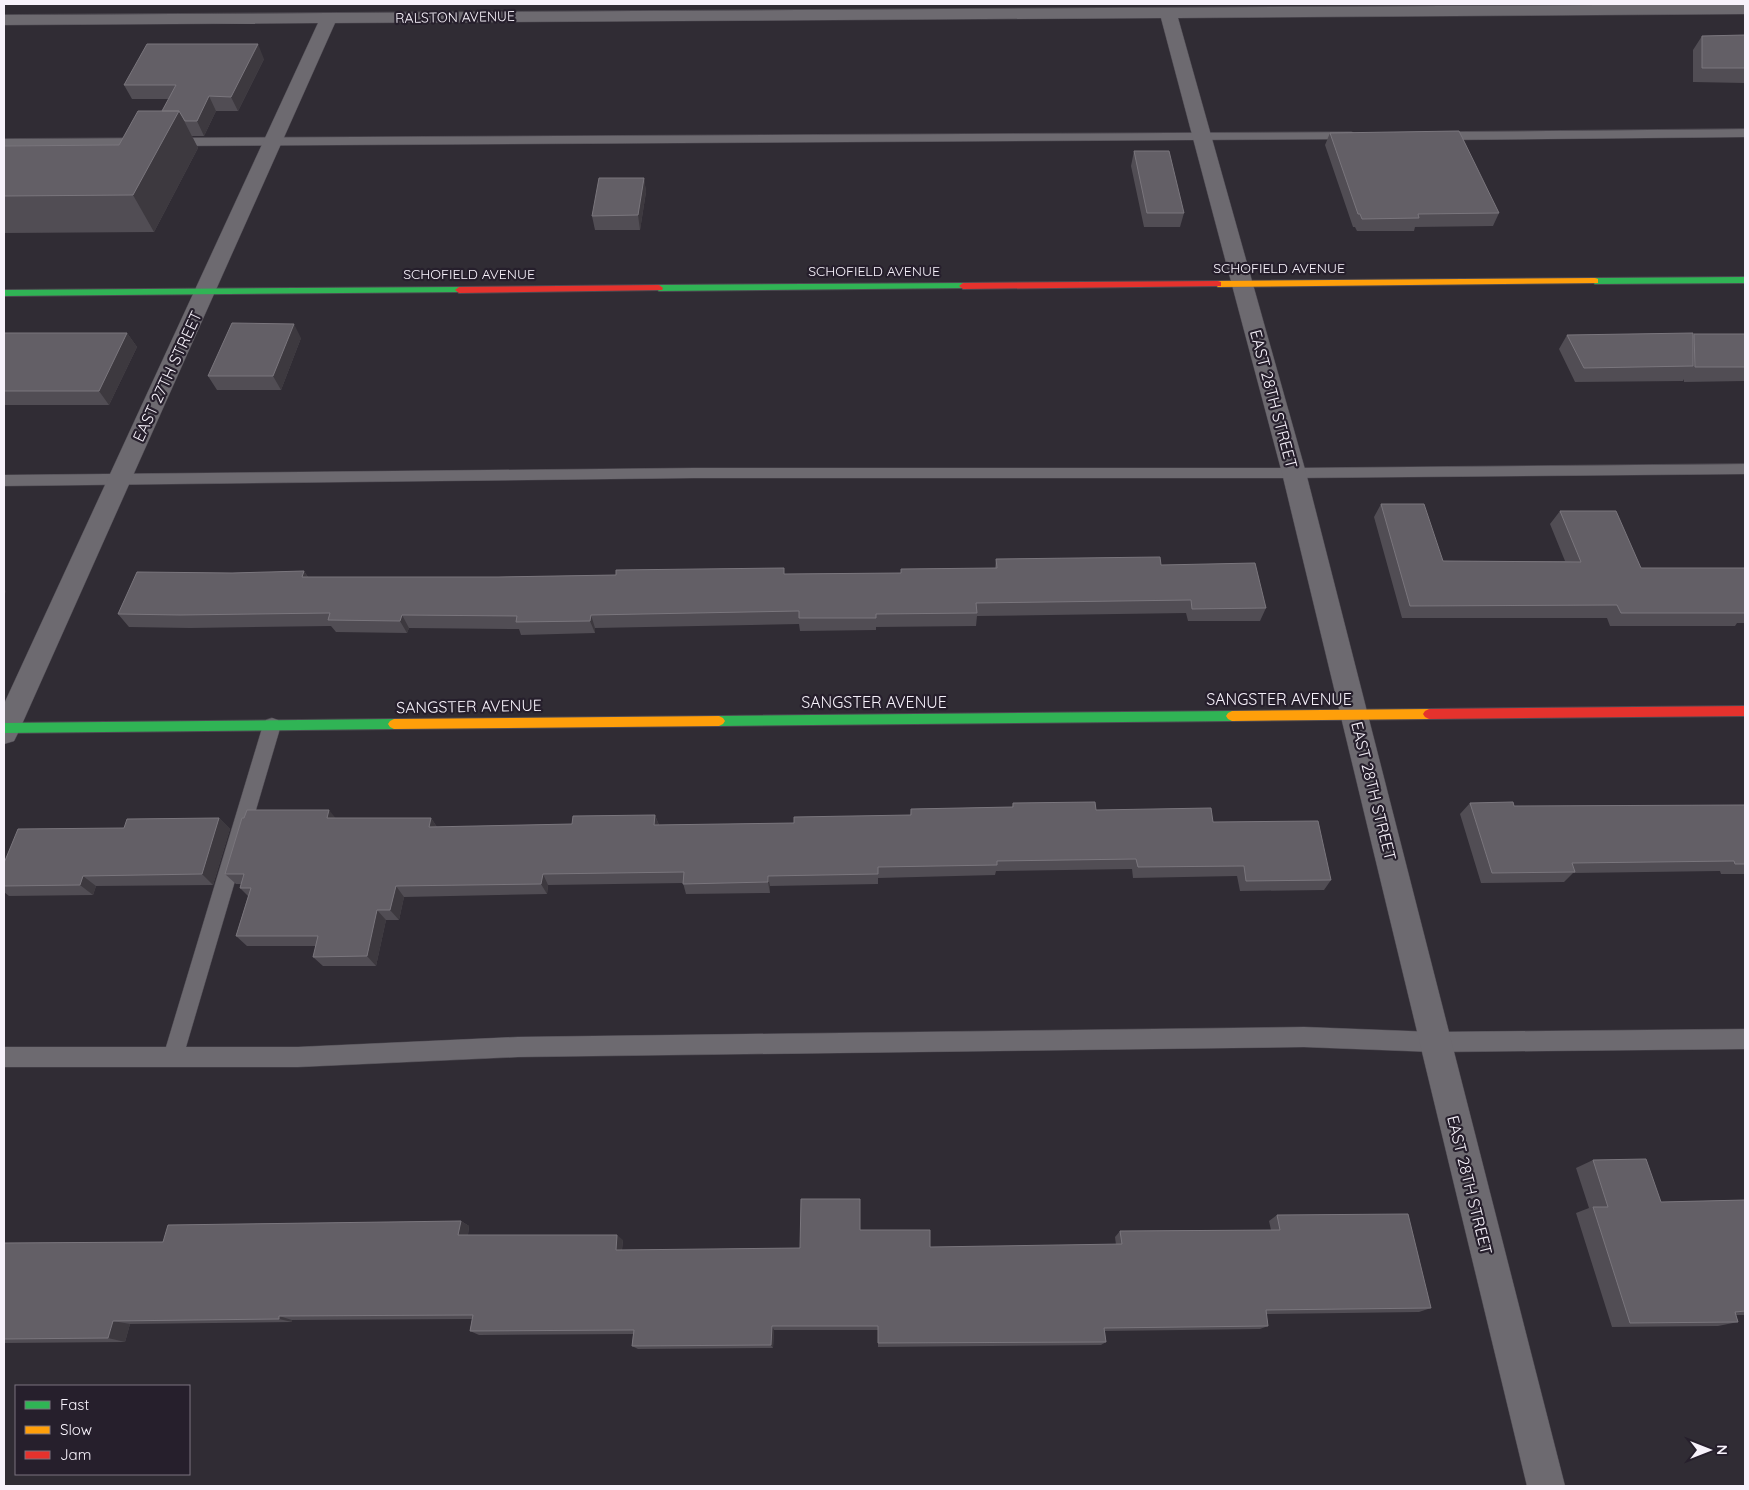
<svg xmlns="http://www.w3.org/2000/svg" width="1749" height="1490" font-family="Quicksand,sans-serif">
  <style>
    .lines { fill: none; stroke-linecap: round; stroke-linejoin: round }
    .lane-casing { stroke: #4d4951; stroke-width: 1 }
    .street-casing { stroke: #4d4951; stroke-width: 1 }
    .fast-casing { stroke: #4d4951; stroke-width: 2 }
    .slow-casing { stroke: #4d4951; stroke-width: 2 }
    .jam-casing { stroke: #4d4951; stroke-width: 2 }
    .lane { fill: #6d6a70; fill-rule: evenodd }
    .street { fill: #6d6a70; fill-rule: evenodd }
    .fast { fill: #30b455; fill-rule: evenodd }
    .slow { fill: #ff9f0a; fill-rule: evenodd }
    .jam { fill: #e5322d; fill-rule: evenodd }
    .wall { fill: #514d54 }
    .shaded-wall { fill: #3d393f }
    .building { fill: #635f66; stroke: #7a767d }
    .labels { text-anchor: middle; stroke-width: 4.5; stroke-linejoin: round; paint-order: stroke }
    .far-street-label { font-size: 14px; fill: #f7f2fb; stroke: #261f2c }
    .street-label { font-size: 16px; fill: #f7f2fb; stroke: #261f2c }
  </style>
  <rect width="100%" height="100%" fill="#302c34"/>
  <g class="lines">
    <!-- lane casing -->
    <g class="lane-casing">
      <path id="lane" d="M1745 129V137L1438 140 1432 136 1438 132Z
        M1352 132 1358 136 1356 139 171 146 165 142 171 138Z
        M145 138 151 142 149 145 4 147V139Z
        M1745 464V474L1294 478H694L4 486V475L694 468H1294Z
        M272 718 278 720 281 725 186 1047H298L518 1037 1304 1027 1434 1032 1745 1029V1049L1434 1052 1304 1047 518 1057 298 1067H4V1047H166L263 725 266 720Z"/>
    </g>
    <!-- street casing -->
    <g class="street-casing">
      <path id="street" d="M1745 4V14L1178 18 1306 473 1565 1486H1527L1282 473 1161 18 335 23 18 733 14 741 4 744V704L318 23 4 25V15Z"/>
    </g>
    <!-- fast casing -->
    <g class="fast-casing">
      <path id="fast" d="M1745 277V283L1595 284 1591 281 1595 278Z
        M963 283 966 284V288L659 291 655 288 659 285Z
        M459 287 462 288V292L4 296V290Z
        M1232 711 1236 713 1238 716 1236 719 1232 721 719 726 715 724 713 721 715 718 719 716Z
        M394 719 398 721 400 724 398 727 394 729 4 733V723Z"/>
    </g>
    <!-- slow casing -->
    <g class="slow-casing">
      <path id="slow" d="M1595 278 1598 279V283L1218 287 1214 284 1218 281Z
        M1429 709 1433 711 1435 714 1433 717 1429 719 1232 721 1228 719 1226 716 1228 713 1232 711Z
        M719 716 723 718 725 721 723 724 719 726 394 729 390 727 388 724 390 721 394 719Z"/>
    </g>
    <!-- jam casing -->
    <g class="jam-casing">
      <path id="jam" d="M1218 281 1221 282V286L963 289 959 286 963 283Z
        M659 285 663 288 662 290 459 293 455 290 459 287Z
        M1745 706V716L1429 719 1425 717 1423 714 1425 711 1429 709Z"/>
    </g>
    <!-- lane -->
    <use href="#lane" class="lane"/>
    <!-- street -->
    <use href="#street" class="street"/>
    <!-- fast -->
    <use href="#fast" class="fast"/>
    <!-- slow -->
    <use href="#slow" class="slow"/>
    <!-- jam -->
    <use href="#jam" class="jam"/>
  </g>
  <!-- wall -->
  <path class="wall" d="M1745 35V83L1693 82V50L1702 36Z
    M264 59 238 111H216L204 136H192L198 148 154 232 4 233V146L119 145 162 111 169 99H132L124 85Z
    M1330 133 1499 213 1493 226 1415 227 1414 231H1357L1355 227H1353L1325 145Z
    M1134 151 1184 213 1180 227H1144L1131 166Z
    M644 178 646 192 640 230H595L592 216Z
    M4 333H127L137 347 109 405H4Z
    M1694 334H1745V381L1684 382V379L1683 381 1575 382 1559 349 1567 335 1693 336Z
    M301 338 281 390H217L208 376Z
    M1381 504 1443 561H1565L1550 524 1560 511 1641 568H1745V623H1737L1735 626H1610L1607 618H1402L1374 517Z
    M996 559 1161 565 1266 608 1260 621H1188L1186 613 977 616 976 626 876 627V630L800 631 799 624 595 628V633L521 635 519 629 409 628 407 633 336 632 331 626 190 628 129 627 118 614 232 573 304 571 308 577H498L616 575 784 568V574L901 573 995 568Z
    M1013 803 1096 810 1213 822 1331 880 1324 890 1240 891 1237 876 1133 878 1132 869 996 871 995 875 878 878V884L770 886V893L686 894 683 883 548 885 547 894 404 897 399 920H386L376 966H323L313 957 316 946H247L236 936 248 896 240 888 241 884H236L225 874 335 818H431L437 827 572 824 655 815 659 825 794 823 910 815 911 809 1012 807Z
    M1470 803 1514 806 1745 805V874H1721L1720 871 1573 873 1564 882 1481 883 1460 814Z
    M219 818 230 829 213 885 96 886 93 895 9 896 4 892V863L124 828Z
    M1593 1160 1661 1202 1745 1200V1315H1736L1738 1322 1718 1326 1612 1327 1576 1213 1589 1208 1576 1168Z
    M1277 1215 1431 1308 1419 1312 1266 1314 1268 1326 1260 1329 1105 1331 1106 1342 1101 1345 878 1347V1330H774L773 1348 638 1349 632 1346 633 1334 479 1335 470 1331 472 1319 292 1320V1322L130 1324 125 1342 4 1343V1243L163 1242 461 1221 469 1226 468 1235 623 1240 622 1250 800 1248 860 1230 930 1247 1116 1245 1115 1237 1120 1231 1271 1230 1269 1221Z"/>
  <!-- shaded-wall -->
  <path class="shaded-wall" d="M258 44 264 59 238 111 231 97Z
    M209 96 216 111 204 136 197 121Z
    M179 111 198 148 154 232 133 195Z
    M644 178 646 192 640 230 638 215Z
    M294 324 301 338 281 390 273 376Z
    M127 333 137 347 109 405 99 391Z
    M304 571 312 584 302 577Z
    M4 589 6 591 4 597Z
    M402 615 409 628 407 633 400 621Z
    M591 615 595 628V633L590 621Z
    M329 810 338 821 327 818Z
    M655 815 659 826 654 825Z
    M219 818 230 829 213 885 202 874Z
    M431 818 438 829 429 827Z
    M543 874 548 885 547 894 541 884Z
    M83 876 96 886 93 895 80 885Z
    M768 876 770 886V893L768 882Z
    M396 886 404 897 399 920 390 910Z
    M377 910 386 920 376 966 367 956Z
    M461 1221 469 1226 467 1241 458 1235Z
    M617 1235 623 1240 621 1255 616 1250Z
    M279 1316 292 1320V1322L279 1319Z
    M113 1321 130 1324 125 1342 108 1338Z
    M772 1326 774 1330 773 1348 771 1345Z"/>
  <!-- building -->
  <path class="building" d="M1745 35V68H1702V36Z
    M147 44H258L231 97 209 96 197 121H185L179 111H162L176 85H124Z
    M138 111H179L133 195 4 196V146L119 145Z
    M1459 131 1499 213 1418 214 1419 218 1362 219 1360 214H1358L1330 133Z
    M1134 151H1169L1184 213H1147Z
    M599 178H644L638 215 592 216Z
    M232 323 294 324 273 376H208Z
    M4 333H127L99 391H4Z
    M1693 333V366L1584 368 1567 335Z
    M1694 334H1745V367H1695Z
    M1381 504H1424L1443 561 1581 562 1560 511H1616L1641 568H1745V613H1621L1617 605 1410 606Z
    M1160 557 1161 565 1255 563 1266 608 1192 609 1191 600 976 603 977 613 876 614V618H799V611L591 615 590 621 516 622 517 616 402 615 400 621 328 620 330 613 180 615 118 614 137 572 232 573 304 571 302 577H498L616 575V570L784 568V574L901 573V569L997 568 996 559Z
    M1095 802 1096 810 1211 808 1213 822 1318 821 1331 880 1246 881 1244 866 1138 867 1136 859 997 861V865L878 867V874L768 876V882L683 884 684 872 543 874 541 884 396 886 390 910H377L367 956 313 957 318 936H236L251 888H240L244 874H225L242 818H244L247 810H329L327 818H431L429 827 572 824 573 816 655 815 654 825 794 823V817L911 815V809L1013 807V803Z
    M1513 802 1514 806 1745 805V864H1735L1734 861 1572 863 1575 872 1492 873 1470 803Z
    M219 818 202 874 83 876 80 885 4 886V863L18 829 124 828 127 819Z
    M1646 1159 1661 1202 1745 1200V1311L1735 1312 1738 1322 1630 1323 1593 1207H1608L1593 1160Z
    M801 1199H860V1230H930V1247L1122 1244 1120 1231 1280 1230 1277 1215 1408 1214 1431 1308 1266 1310 1268 1326 1104 1328 1106 1342 878 1343V1326H772L771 1345 632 1346 634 1330 470 1331 473 1315 279 1316V1319L113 1321 108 1338 4 1339V1243L163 1242 168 1225 461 1221 458 1235H617L616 1250 800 1248Z"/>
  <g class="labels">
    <!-- far-street labels -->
    <g class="far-street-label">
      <text transform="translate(455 17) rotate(-1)" y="5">RALSTON AVENUE</text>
      <text x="1279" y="273">SCHOFIELD AVENUE</text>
      <text x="874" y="276">SCHOFIELD AVENUE</text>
      <text x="469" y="279">SCHOFIELD AVENUE</text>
    </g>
    <!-- street labels -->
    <g class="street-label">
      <text transform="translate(167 376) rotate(-65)" y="6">EAST 27TH STREET</text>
      <text transform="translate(1274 399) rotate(75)" y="6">EAST 28TH STREET</text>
      <text x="1279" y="705">SANGSTER AVENUE</text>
      <text x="874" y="708">SANGSTER AVENUE</text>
      <text transform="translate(469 706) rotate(-1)" y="6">SANGSTER AVENUE</text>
      <text transform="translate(1374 791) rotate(76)" y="6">EAST 28TH STREET</text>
      <text transform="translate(1470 1185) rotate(76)" y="6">EAST 28TH STREET</text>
    </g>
  </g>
  <!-- border -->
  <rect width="1749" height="1490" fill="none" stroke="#f7f2fb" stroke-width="10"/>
  <!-- legend -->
  <rect x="15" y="1385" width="175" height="90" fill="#261f2c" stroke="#7a737f"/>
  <rect x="25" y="1401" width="25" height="8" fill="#30b455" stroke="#7a737f"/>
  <text x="60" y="1410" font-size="15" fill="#f7f2fb">Fast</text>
  <rect x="25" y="1426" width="25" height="8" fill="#ff9f0a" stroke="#7a737f"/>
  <text x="60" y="1435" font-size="15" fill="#f7f2fb">Slow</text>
  <rect x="25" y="1451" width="25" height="8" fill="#e5322d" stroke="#7a737f"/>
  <text x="60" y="1460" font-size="15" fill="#f7f2fb">Jam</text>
  <!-- north arrow -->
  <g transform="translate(1709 1450) rotate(90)" stroke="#261f2c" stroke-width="4" paint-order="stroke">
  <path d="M0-4L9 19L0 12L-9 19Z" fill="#f7f2fb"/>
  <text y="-8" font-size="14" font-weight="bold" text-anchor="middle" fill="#f7f2fb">N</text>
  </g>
</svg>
